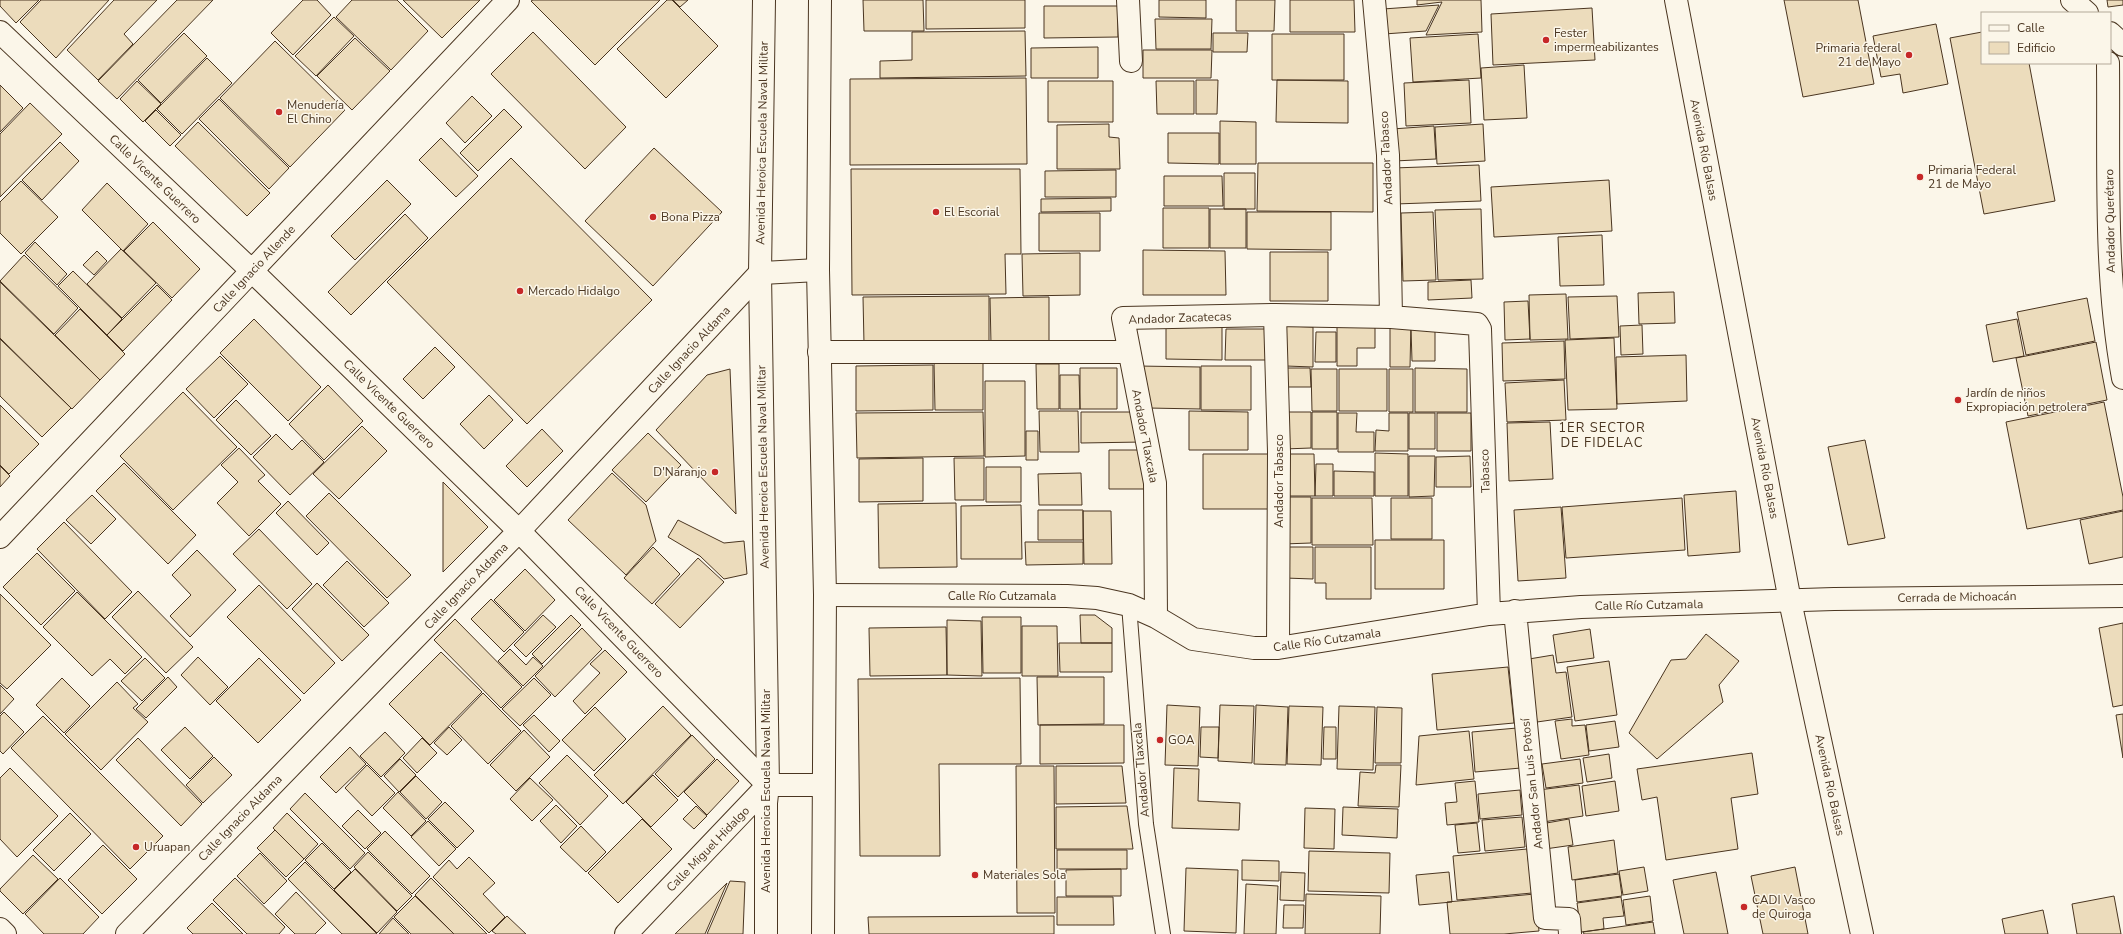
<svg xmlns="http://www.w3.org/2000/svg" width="2123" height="934" font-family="'Nunito Sans',sans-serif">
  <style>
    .building { fill: #ecdcbc; stroke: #4a3520 }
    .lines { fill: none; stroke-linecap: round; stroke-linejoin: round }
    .service-casing { stroke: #4a3520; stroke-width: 16 }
    .minor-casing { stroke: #4a3520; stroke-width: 24 }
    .tertiary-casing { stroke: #4a3520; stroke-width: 24 }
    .service { stroke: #fbf6e9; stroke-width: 14 }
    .minor { stroke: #fbf6e9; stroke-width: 22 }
    .tertiary { stroke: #fbf6e9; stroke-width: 22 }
    .poi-dot { fill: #c62828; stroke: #fbf6e9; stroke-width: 1.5 }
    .labels { text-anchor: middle; stroke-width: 3; stroke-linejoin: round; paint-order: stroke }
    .poi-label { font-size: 12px; fill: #4a3520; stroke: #fbf6e9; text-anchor: start }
    .street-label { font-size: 12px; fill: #4a3520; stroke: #fbf6e9 }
    .neighbourhood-label { font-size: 13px; letter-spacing: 1px; fill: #4a3520; stroke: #fbf6e9 }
  </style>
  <rect width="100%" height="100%" fill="#fbf6e9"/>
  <!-- building -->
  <path class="building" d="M0 0H39L16 23 0 6Z
    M41 0H109L56 58 20 22Z
    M114 0H157L124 34 133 44 98 80 67 50Z
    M177 0H213L117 99 98 81Z
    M303 0H317L331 15 293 55 271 33Z
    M352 0H397L428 31 391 70 336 17Z
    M403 0H480L442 38Z
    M533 0H660L595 65 531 1Z
    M667 0H672L718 46 666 98 617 49Z
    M673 0H688L680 7Z
    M863 0H923L924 31H864Z
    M926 0H1025V28L926 29Z
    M1159 0H1206V18L1159 17Z
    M1236 0H1275L1274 31H1236Z
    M1290 0H1354L1355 32H1290Z
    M1417 0H1481L1482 32 1426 35 1442 2 1417 5Z
    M1784 0H1858L1874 84 1803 97Z
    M2107 0H2123V5L2108 7Z
    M1439 5 1426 31 1384 34 1383 9Z
    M1044 6H1118V37L1044 38Z
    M1592 8 1595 60 1493 65 1491 14Z
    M334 17 354 36 316 76 295 56Z
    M1155 19H1212L1211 49H1156Z
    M1936 24 1948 84 1903 93 1900 74 1881 77 1873 36Z
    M1025 31 1026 76 880 78V61L912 60V32Z
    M533 32 626 127 585 169 491 74Z
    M1982 32V63H2029L2055 201 1984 214 1950 38Z
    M184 33 207 56 161 103 138 80Z
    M1213 33H1248L1247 52H1213Z
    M1272 34H1344V80H1272Z
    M1478 34 1481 78 1413 82 1410 38Z
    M355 38 390 71 352 110 317 76Z
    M275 41 345 110 290 167 220 98Z
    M1098 47V78H1031V48Z
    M1143 50H1212L1211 78H1143Z
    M207 58 232 83 182 134 157 109Z
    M1524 65 1527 118 1484 120 1481 68Z
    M1026 78 1027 164 850 165V79Z
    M1196 80H1218L1217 114H1196Z
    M1277 80 1348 81V123L1276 122Z
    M1469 80 1471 123 1406 126 1404 83Z
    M137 81 161 104 143 122 120 99Z
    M1048 81H1113V122H1048Z
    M1156 81H1194V114H1157Z
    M0 85 23 108 0 132Z
    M472 96 492 116 465 143 446 123Z
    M219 99 289 168 269 189 199 119Z
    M30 103 62 134 0 197V134Z
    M504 109 522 127 478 171 460 153Z
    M156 110 181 135 170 146 145 121Z
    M1220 121 1256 122V164H1220Z
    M198 122 270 193 247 216 175 146Z
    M1109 124V137L1119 138 1120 169H1057V125Z
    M1483 124 1485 161 1437 164 1435 127Z
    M1434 126 1436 159 1394 161 1392 129Z
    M1168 133H1219V164L1168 163Z
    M441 138 478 176 456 197 419 160Z
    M60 142 79 161 42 200 22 180Z
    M654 148 722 212 653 286 585 221Z
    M511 158 652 300 527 424 387 282Z
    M1258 163H1373V212L1257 211Z
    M1479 165 1481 201 1395 204 1393 168Z
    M851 169H1020L1021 254H1005L1006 294 852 295Z
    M1116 170V197H1045V171Z
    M1224 173H1255V209H1224Z
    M1164 176H1222L1223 206H1164Z
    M387 180 411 204 355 260 331 236Z
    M1609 180 1612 231 1494 237 1491 187Z
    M21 181 58 217 21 254 0 233V202Z
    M107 183 148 224 123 251 82 210Z
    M1111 198V211L1041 212V199Z
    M1163 208H1209V248H1163Z
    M1210 209H1246V248H1210Z
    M1481 209 1483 279 1438 280 1435 210Z
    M1247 212H1331V250L1247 249Z
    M1433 212 1436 280 1403 281 1401 213Z
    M1039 213H1100V251H1039Z
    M405 214 428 238 351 315 328 292Z
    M153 222 200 269 172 298 124 251Z
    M1602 235 1604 285 1560 286 1558 237Z
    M35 242 67 274 57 285 25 253Z
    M121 249 156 283 122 318 87 284Z
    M1143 250 1225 251 1226 295H1143Z
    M97 251 107 261 94 275 83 265Z
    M1270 252H1328V301H1270Z
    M1080 253V295L1023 296 1022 254Z
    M24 255 78 308 54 334 0 281Z
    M73 271 122 319 107 335 58 286Z
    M1471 280 1472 298 1428 300V282Z
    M0 282 100 380 72 409 0 338Z
    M157 285 172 300 123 351 107 335Z
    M1674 292 1675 323 1639 324 1638 293Z
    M1566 294 1568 339 1530 340 1529 295Z
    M989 296V344H864L863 297Z
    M1617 296 1619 337 1570 339 1568 297Z
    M1049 297V343L991 344 990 298Z
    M2087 298 2095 341 2026 355 2017 312Z
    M1528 301 1530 339 1505 340 1504 302Z
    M80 309 125 354 100 380 55 335Z
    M1337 317 1375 318V348H1357V366H1337Z
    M254 319 321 387 288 421 220 353Z
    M2017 319 2024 356 1993 362 1986 325Z
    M1390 322H1411L1410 367H1390Z
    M1166 323 1222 324V360L1166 359Z
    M1642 325 1643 354 1621 355 1620 326Z
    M1286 326 1313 327V367L1286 366Z
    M1226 329H1266V360H1225Z
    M1411 329H1435V361H1412Z
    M1316 332H1336V362H1315Z
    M1614 338 1617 409 1568 410 1565 340Z
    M0 339 71 408 42 437 0 396Z
    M1564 341 1565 379 1503 381 1502 343Z
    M2096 342 2107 400 2028 416 2016 358Z
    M435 347 455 367 423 399 403 379Z
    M1686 355 1687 401 1617 404 1616 357Z
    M220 356 248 384 214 418 186 389Z
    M934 362H983V410H935Z
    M1036 364H1059V409H1037Z
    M933 365V410L856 411V366Z
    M1138 366 1200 367V409L1148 408Z
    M1201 366H1251V410H1201Z
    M1080 368H1117V409H1080Z
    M1286 368H1310L1311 387H1285Z
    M1415 368 1467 369V412H1415Z
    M730 369 736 514 656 430 707 375Z
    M1311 369H1337V411H1312Z
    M1339 369H1387V411H1339Z
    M1389 369H1413V412H1389Z
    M1060 375H1079L1080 409H1060Z
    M1564 380 1566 420 1507 422 1505 383Z
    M985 381H1025V456L985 457Z
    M328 385 363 421 324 460 289 424Z
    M183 392 237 447 173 510 120 456Z
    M489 395 513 420 484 449 460 424Z
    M236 400 271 436 251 455 216 420Z
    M2104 402 2123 497V510L2027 529 2006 422Z
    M0 405 39 444 9 474 0 465Z
    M1039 411H1078L1079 452H1040Z
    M1189 411 1248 412V450H1189Z
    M983 412 984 456 857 458 856 413Z
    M1081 412H1133L1143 442 1081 443Z
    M1284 412H1311V448L1284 449Z
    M1312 412H1337V449H1312Z
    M1338 413H1357L1356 432H1374V452H1338Z
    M1389 413H1408V451H1375L1376 430 1389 431Z
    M1409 413H1435V449H1409Z
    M1437 413H1471V451H1437Z
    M1550 422 1553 479 1509 481 1507 423Z
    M362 426 387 451 339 499 313 474Z
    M542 429 563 451 527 487 506 466Z
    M1026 431H1038V460H1026Z
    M648 433 681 465 646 502 612 470Z
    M276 434 292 450 302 440 324 462 290 495 253 457Z
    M1865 440 1885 538 1848 545 1828 447Z
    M239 448 265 475 258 481 281 504 249 536 217 503 238 482 221 465Z
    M1109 450H1145V489H1109Z
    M1375 453 1408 454V496H1375Z
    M1203 454H1271V509H1203Z
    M1283 454H1314L1315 496H1283Z
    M1409 456H1435L1434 496 1409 497Z
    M1470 456 1471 487H1436V457Z
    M923 458V501L859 502V459Z
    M954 458H984V500H955Z
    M124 463 196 535 168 564 96 491Z
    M1316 464H1333V496H1315Z
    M0 466 10 476 0 487Z
    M986 467H1021V502H986Z
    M1334 471 1374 472V496H1334Z
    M612 473 646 505 656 541 626 575 568 520Z
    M1081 473 1082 505H1039L1038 474Z
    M443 482 488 527 443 572Z
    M1736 491 1740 552 1688 556 1684 495Z
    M329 493 411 575 387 598 306 516Z
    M92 495 116 519 91 544 66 520Z
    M1283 497H1311V543L1283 544Z
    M1312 498H1372L1373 545H1312Z
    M1391 498H1432V539H1391Z
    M1682 498 1685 550 1566 558 1562 507Z
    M288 501 329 543 317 555 276 513Z
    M956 503 957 567 879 568 878 504Z
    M1021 505 1022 559H961V506Z
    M1561 507 1566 578 1518 581 1514 510Z
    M1038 510H1083V540H1038Z
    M1083 511H1111L1112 564H1084Z
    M2123 511V557L2089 564 2080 520Z
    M678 520 724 543 744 541 747 574 724 579 700 556 668 537Z
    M64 522 132 592 105 619 37 549Z
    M259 529 312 584 287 609 233 554Z
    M1375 540H1444V589H1375Z
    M1025 542H1083V564L1026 565Z
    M653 547 680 574 652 604 624 578Z
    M1285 547H1313V579L1285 578Z
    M1315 547H1371V599H1326V583H1315Z
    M197 550 236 590 190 637 170 616 191 595 172 575Z
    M37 553 75 591 41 625 3 587Z
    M698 558 724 582 680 628 655 604Z
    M347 561 389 603 364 627 323 585Z
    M525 569 555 600 525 631 494 600Z
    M317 583 369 635 342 661 292 609Z
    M259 585 335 663 304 694 227 617Z
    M138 591 193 647 166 673 112 617Z
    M77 592 142 657 125 674 110 659 92 676 43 627Z
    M0 594 51 645 7 689 0 683Z
    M491 599 524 632 504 652 471 619Z
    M543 615 556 627 526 657 514 645Z
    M571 615 581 625 542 664 532 654Z
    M1080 615H1095L1112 628V643H1081Z
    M982 617H1021V673H983Z
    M455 619 522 687 501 708 434 640Z
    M947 620 981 621 982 676 947 675Z
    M2123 623V705L2113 707 2099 628Z
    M1022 626H1057L1058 676H1022Z
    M946 627 947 675 870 676 869 628Z
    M582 628 602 649 555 697 535 676Z
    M1590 629 1594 658 1557 663 1553 635Z
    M1706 634 1739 661 1719 685 1723 702 1657 759 1629 733 1671 660 1686 659Z
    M1059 643H1112V672H1060Z
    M510 649 526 665 533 657 543 666 523 686 498 661Z
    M605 650 627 672 585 714 573 701 600 673 590 664Z
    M441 652 482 692 430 745 389 704Z
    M1553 655 1556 673 1566 672 1572 717 1537 722 1529 659Z
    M198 657 228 687 210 705 181 675Z
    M145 658 165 678 142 701 121 681Z
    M259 658 301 700 258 743 216 701Z
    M1609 661 1617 715 1575 721 1567 667Z
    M1508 667 1514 723 1437 730 1432 674Z
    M168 677 177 687 146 718 136 709Z
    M1037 677H1104V724L1038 725Z
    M62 678 90 706 64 733 36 705Z
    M534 678 551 695 520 726 502 709Z
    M1020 678 1021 764H939L940 856H860L858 679Z
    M117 682 138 704 133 708 148 722 101 770 65 734Z
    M0 685 14 699 0 714Z
    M483 693 521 731 488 764 451 726Z
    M1167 705 1200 707 1198 766 1165 765Z
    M1220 705 1254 706 1252 763 1218 761Z
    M1256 705 1288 707 1286 765 1254 764Z
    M663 706 691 735 623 804 594 775Z
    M1289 706 1323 707 1321 765 1287 764Z
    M1339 706 1375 707 1373 770 1337 769Z
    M595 707 626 739 594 771 562 740Z
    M1377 707 1402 708 1401 763H1375Z
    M4 712 24 732 3 754 0 751V716Z
    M2123 714V758L2116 715Z
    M534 715 560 741 549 752 523 725Z
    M43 716 163 836 130 869 11 748Z
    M1572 719V726L1585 725 1589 755 1561 759 1555 721Z
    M1615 721 1619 747 1589 751 1586 725Z
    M1040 725H1124V763L1040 764Z
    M185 727 213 756 190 779 161 750Z
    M449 727 462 740 447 755 434 743Z
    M1201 727H1219L1218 758 1200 757Z
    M1324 727H1336V759H1323Z
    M1517 728 1521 768 1475 772 1472 732Z
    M524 730 550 757 516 791 490 765Z
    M1469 731 1474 779 1416 785 1419 736Z
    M385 732 405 753 381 777 360 756Z
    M692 735 715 759 678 797 655 774Z
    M138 738 202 804 181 826 116 760Z
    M422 738 437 753 417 773 403 758Z
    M350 747 366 764 336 793 320 777Z
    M1752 753 1758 794 1731 798 1738 849 1666 860 1657 797 1642 800 1637 769Z
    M1609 754 1612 778 1587 782 1583 758Z
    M567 755 608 796 580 825 539 783Z
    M214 757 232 775 203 803 186 785Z
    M400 759 416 775 399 792 384 776Z
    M717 759 739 781 707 815 684 792Z
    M1580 759 1583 783 1546 788 1542 764Z
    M367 765 395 793 372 816 345 788Z
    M1376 765H1401L1399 807 1358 806 1360 772 1375 773Z
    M1016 766H1054L1055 913H1017Z
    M1056 766H1122L1126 803 1056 804Z
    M10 768 58 816 17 857 0 839V778Z
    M1174 768 1199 769 1198 801 1240 803 1239 830 1172 828Z
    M653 775 678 800 651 827 626 802Z
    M416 776 442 802 426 819 400 792Z
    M530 778 553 800 532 821 510 799Z
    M1475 781 1479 822 1447 825 1445 803 1457 802 1455 783Z
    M1615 781 1619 811 1586 816 1582 786Z
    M1579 785 1583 816 1543 822 1538 790Z
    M1520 790 1522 815 1480 819 1478 794Z
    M398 792 426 821 411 836 383 808Z
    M305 793 365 853 350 869 290 809Z
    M445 802 474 831 457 848 428 819Z
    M556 805 577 826 561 843 540 821Z
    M696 806 707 816 694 829 683 819Z
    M1127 806 1133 849H1056V807Z
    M1343 807 1398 809 1397 838 1342 835Z
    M1305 808 1335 809 1334 849 1304 848Z
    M358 810 381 833 365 849 342 826Z
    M70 813 91 834 54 871 33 850Z
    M287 813 318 844 304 859 273 828Z
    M1522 817 1525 847 1485 851 1482 820Z
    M642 819 672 849 618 903 588 873Z
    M1569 819 1573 845 1545 849 1541 824Z
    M428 821 456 849 439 866 411 837Z
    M1477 823 1480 851 1458 853 1455 825Z
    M581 826 606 852 586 872 560 847Z
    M275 830 304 859 286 877 257 848Z
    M385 831 430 876 412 894 367 849Z
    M1614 840 1618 873 1572 880 1568 847Z
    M322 843 351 872 334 889 305 860Z
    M103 845 137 879 102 914 68 880Z
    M1527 849 1532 893 1457 900 1453 856Z
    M1057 850H1127V869H1057Z
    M1309 851 1390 853 1389 893 1308 891Z
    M368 852 412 896 397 911 354 867Z
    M260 853 287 881 264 904 237 876Z
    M33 855 58 879 23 914 0 891V889Z
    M469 857 495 883 483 894 505 917 489 933 433 877 449 860 457 869Z
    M1242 860 1279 861V881L1242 880Z
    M305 862 377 934H342L288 879Z
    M1644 867 1648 891 1623 895 1619 871Z
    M1795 867 1808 934H1763L1751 876Z
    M1186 868 1238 870 1236 933 1184 931Z
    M355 869 397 912 377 933 334 890Z
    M1121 869V896H1066V870Z
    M1281 872 1305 873 1304 901 1280 900Z
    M1449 872 1452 902 1419 905 1416 875Z
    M1716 872 1728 934H1684L1673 880Z
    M1619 874 1622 896 1577 902 1575 880Z
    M60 878 99 917 83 934H44L25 914Z
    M235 878 285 927 279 934H247L213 900Z
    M431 878 487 934H454L415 895Z
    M730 881 745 882 743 934H707Z
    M727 883 705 934H675Z
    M1246 884 1278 886 1276 934H1244Z
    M296 892 326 923 315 934H295L275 914Z
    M1306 894 1381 896 1380 934H1305Z
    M1535 894 1539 931 1504 934H1450L1447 902Z
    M415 896 454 934H411L394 917Z
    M1650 896 1653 921 1626 925 1623 900Z
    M2114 896 2121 934H2077L2072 904Z
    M1057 897H1113L1114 925H1057Z
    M1621 897 1624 916 1603 918 1604 929 1581 932 1577 903Z
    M212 903 243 934H193L187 928Z
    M1284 905H1304L1303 928H1283Z
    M2043 910 2048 934H2005L2002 919Z
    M507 916 526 934H496L492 931Z
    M1054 916V934H869L868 917Z
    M393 918 409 934H379Z
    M1653 922 1655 934H1584L1583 932Z"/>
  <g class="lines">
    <!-- service casing -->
    <g class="service-casing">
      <path id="service" d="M1129 605 1146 824 1163 934"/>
    </g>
    <!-- minor casing -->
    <g class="minor-casing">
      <path id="minor" d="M1128 0 1131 61
        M1374 0 1388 155 1391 317
        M2072 0 2087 13
        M0 32 252 271 519 531 768 785
        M2110 33 2123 45
        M2108 63C2109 168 2104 274 2123 378
        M1275 315 1279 452 1278 648
        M819 352H1129
        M0 537 508 0
        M825 595 1067 596 1097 598 1129 605 1156 617 1193 639 1254 648H1278L1489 614 1581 607 1834 599 2123 596
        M1515 611 1545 918 1569 919 1570 934
        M1156 617 1155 483 1123 318 1275 315 1391 317 1477 324 1480 329 1489 614
        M127 934 519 531 760 273 818 270
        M626 934 768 785H823"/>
    </g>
    <!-- tertiary casing -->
    <g class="tertiary-casing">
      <path id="tertiary" d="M764 0 760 273 768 785 766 803V934
        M820 0 818 270 825 595 823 934
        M1676 0 1790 601 1862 934
        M0 929 5 934"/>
    </g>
    <!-- service -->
    <use href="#service" class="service"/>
    <!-- minor -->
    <use href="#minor" class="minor"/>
    <!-- tertiary -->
    <use href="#tertiary" class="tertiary"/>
  </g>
  <!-- markers -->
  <g class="poi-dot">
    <circle cx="1546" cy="40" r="4"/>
    <circle cx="1909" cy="55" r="4"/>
    <circle cx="279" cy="112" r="4"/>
    <circle cx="1920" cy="177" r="4"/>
    <circle cx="936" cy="212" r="4"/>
    <circle cx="653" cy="217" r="4"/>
    <circle cx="520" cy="291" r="4"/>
    <circle cx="1958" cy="400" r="4"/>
    <circle cx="715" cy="472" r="4"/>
    <circle cx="1160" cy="740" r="4"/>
    <circle cx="136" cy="847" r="4"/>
    <circle cx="975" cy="875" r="4"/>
    <circle cx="1744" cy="907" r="4"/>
  </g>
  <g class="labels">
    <!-- poi labels -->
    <g class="poi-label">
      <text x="1554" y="37">Fester<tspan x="1554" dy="14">impermeabilizantes</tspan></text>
      <text x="1901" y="52" text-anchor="end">Primaria federal<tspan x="1901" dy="14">21 de Mayo</tspan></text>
      <text x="287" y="109">Menudería<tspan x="287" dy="14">El Chino</tspan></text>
      <text x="1928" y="174">Primaria Federal<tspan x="1928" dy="14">21 de Mayo</tspan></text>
      <text x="944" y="216">El Escorial</text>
      <text x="661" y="221">Bona Pizza</text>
      <text x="528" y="295">Mercado Hidalgo</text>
      <text x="1966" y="397">Jardín de niños<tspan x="1966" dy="14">Expropiación petrolera</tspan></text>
      <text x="707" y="476" text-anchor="end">D'Naranjo</text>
      <text x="1168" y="744">GOA</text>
      <text x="144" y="851">Uruapan</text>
      <text x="983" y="879">Materiales Sola</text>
      <text x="1752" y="904">CADI Vasco<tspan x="1752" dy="14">de Quiroga</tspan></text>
    </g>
    <!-- street labels -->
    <g class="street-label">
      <text transform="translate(762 143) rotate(-89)" y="4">Avenida Heroica Escuela Naval Militar</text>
      <text transform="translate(1704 150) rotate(79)" y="4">Avenida Río Balsas</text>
      <text transform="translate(1386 158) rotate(-93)" y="4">Andador Tabasco</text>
      <text transform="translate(155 179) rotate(44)" y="4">Calle Vicente Guerrero</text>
      <text transform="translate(2110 221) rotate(-91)" y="4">Andador Querétaro</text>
      <text transform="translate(254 269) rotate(-47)" y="4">Calle Ignacio Allende</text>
      <text transform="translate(1180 318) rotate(-2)" y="4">Andador Zacatecas</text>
      <text transform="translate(689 350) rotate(-47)" y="4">Calle Ignacio Aldama</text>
      <text transform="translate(389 404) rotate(44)" y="4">Calle Vicente Guerrero</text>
      <text transform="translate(1145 436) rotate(79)" y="4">Andador Tlaxcala</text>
      <text transform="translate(763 467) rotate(-91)" y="4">Avenida Heroica Escuela Naval Militar</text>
      <text transform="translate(1765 468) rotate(79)" y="4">Avenida Río Balsas</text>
      <text transform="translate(1485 471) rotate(-92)" y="4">Tabasco</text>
      <text transform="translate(1279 481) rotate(-90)" y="4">Andador Tabasco</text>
      <text transform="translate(466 586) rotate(-46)" y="4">Calle Ignacio Aldama</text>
      <text x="1002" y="600">Calle Río Cutzamala</text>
      <text transform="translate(1957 597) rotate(-1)" y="4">Cerrada de Michoacán</text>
      <text transform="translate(1649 605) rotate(-1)" y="4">Calle Río Cutzamala</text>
      <text transform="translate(619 632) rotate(46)" y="4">Calle Vicente Guerrero</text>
      <text transform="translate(1327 640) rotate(-8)" y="4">Calle Río Cutzamala</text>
      <text transform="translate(1141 770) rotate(-95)" y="4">Andador Tlaxcala</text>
      <text transform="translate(1532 784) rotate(-96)" y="4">Andador San Luis Potosí</text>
      <text transform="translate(1830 785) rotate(78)" y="4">Avenida Río Balsas</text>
      <text transform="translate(766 791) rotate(-90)" y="4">Avenida Heroica Escuela Naval Militar</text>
      <text transform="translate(240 818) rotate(-46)" y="4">Calle Ignacio Aldama</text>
      <text transform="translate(708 849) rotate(-46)" y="4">Calle Miguel Hidalgo</text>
    </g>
    <!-- neighbourhood labels -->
    <g class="neighbourhood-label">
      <text x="1602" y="432">1ER SECTOR<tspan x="1602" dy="15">DE FIDELAC</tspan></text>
    </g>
  </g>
  <!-- legend -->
  <rect x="1981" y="12" width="130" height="52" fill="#fbf6e9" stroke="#b4a999"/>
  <rect x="1989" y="25" width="20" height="6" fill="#fbf6e9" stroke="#b4a999"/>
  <text x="2017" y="32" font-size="12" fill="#4a3520">Calle</text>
  <rect x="1989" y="42" width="20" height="12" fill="#ecdcbc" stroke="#b4a999"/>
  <text x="2017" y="52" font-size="12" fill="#4a3520">Edificio</text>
</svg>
